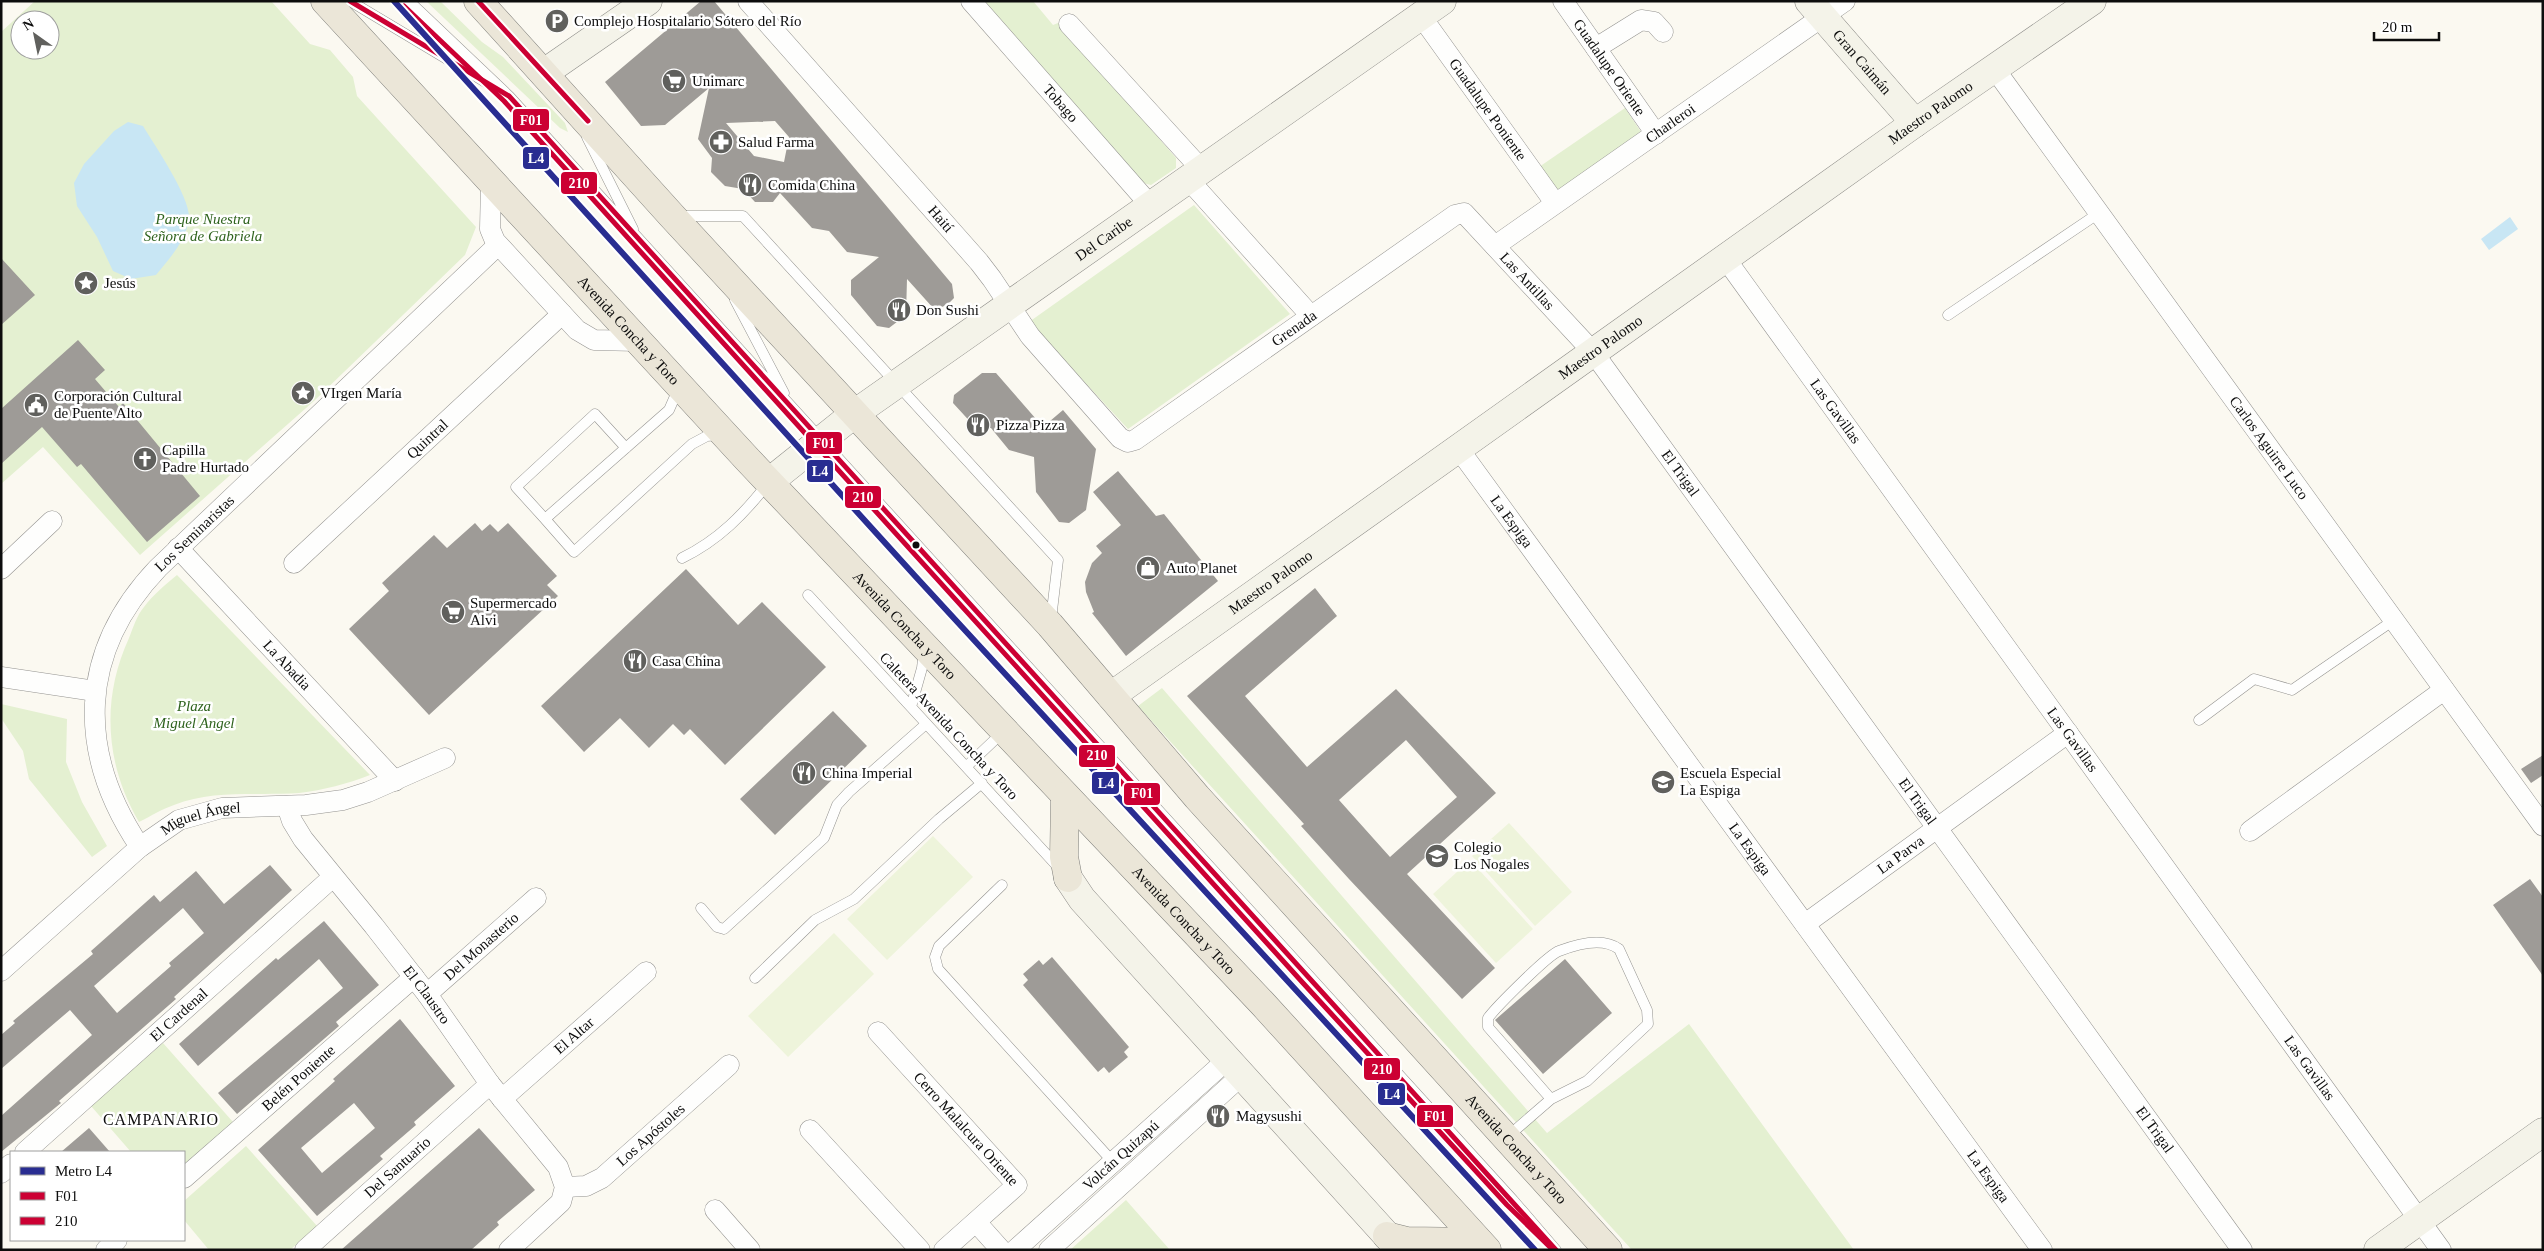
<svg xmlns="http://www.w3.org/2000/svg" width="2544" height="1251" font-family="'Times New Roman',serif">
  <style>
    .green { fill: #e4f0d1; fill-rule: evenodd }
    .pitch { fill: #eef4db }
    .water { fill: #c8e6f4 }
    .building { fill: #9e9b97; fill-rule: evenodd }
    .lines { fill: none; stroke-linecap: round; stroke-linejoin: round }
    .lane-casing { stroke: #949390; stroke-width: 11 }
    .street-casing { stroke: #949390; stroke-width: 21 }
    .secondary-casing { stroke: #8b8a86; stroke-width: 29 }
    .primary-casing { stroke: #81817d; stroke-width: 29 }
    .lane { stroke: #fefefd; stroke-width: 10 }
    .street { stroke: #fefefd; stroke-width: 20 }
    .secondary { stroke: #f4f3e9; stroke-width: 28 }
    .primary { stroke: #ebe6d8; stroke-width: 28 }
    .bus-1-casing { stroke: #fff; stroke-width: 9 }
    .bus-2-casing { stroke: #fff; stroke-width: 9 }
    .bus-1 { stroke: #c03; stroke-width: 5 }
    .bus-2 { stroke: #c03; stroke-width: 5 }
    .metro-1-casing { stroke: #fff; stroke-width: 10 }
    .metro-1 { stroke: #292d91; stroke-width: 6 }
    .bus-dot { fill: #0d0d0d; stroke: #fff; stroke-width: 2 }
    .labels { text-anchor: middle; stroke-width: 5; stroke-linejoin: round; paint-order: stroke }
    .poi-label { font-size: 15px; fill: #0d0d0d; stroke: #fff; text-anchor: start }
    .street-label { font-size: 15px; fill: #0d0d0d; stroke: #fff }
    .park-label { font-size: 15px; font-style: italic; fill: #2f631e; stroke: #fff }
    .neighbourhood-label { font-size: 16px; letter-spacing: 1px; fill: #0d0d0d; stroke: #fff }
    .line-badge { stroke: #fff; stroke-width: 2 }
    .badge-label { font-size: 14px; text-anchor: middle; font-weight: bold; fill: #fff }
  </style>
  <rect width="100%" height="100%" fill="#fbf9f1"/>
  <!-- green -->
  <path class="green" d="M35 1H271L310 44 330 50 353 77 357 96 476 227 465 255 314 401 140 555 43 447 1 484V32ZM20 20H50V50H20Z
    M426 1H440L482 42 503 57 565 123 568 132 560 128Z
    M985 1H1033L1053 25 1058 23 1176 158V168L1151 185 1139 182 986 6Z
    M1625 108 1643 135 1562 191 1552 186 1539 167Z
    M1194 205 1290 314 1128 429 1029 322Z
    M177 575 370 775C347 784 324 790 299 793 258 796 213 789 174 805 162 809 151 816 139 822 105 764 101 699 129 638 133 628 137 615 144 607 153 595 165 585 177 575Z
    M1162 688 1547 1133 1689 1024 1854 1250H1632L1138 706Z
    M1 704 67 719 66 762 82 802 107 846 92 857 29 779 23 751 1 718Z
    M163 1043 233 1122 184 1166V1152H131L91 1106Z
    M246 1146 317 1226 290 1250H209L184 1220V1201Z
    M1126 1200 1170 1250H1070Z"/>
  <!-- pitch -->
  <path class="pitch" d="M1509 823 1572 892 1535 926 1472 856Z
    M933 836 973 877 887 960 847 919Z
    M1470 860 1533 929 1496 963 1433 894Z
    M834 933 874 974 788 1057 748 1016Z"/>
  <!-- water -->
  <path class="water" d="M128 122 143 126C155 146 191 198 189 219 186 241 169 259 156 275L131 279 113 271 97 237 77 206 74 183 84 164 114 131Z
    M2510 217 2518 229 2489 250 2481 239Z"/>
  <!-- building -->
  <path class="building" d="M701 1H714L952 284 954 298 948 304 940 308 934 309 907 279 906 315 889 328 877 326 851 295V280L879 257 847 252 829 231 812 228 780 193 773 202H755L743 189 725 186 711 172 712 158 698 139 709 88 665 125 641 126 605 82ZM775 121 789 137 784 162 754 156 726 123Z
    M1 258 35 295 1 325Z
    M78 340 105 370 95 379 119 407 123 403 200 496 147 542 81 464 77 467 42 427 1 464V409Z
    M982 373H996L1043 427 1063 410 1096 449 1086 510 1069 523 1059 522 1036 492 1034 457 1009 450 991 428 975 427 953 403 954 395Z
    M1118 471 1156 516 1164 514 1218 581 1126 656 1092 613 1094 612 1086 592 1085 582 1092 563 1102 553 1096 546 1121 525 1093 492Z
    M475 523 482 531 490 524 498 532 508 523 557 576 547 585 558 596 429 715 349 629 389 591 382 583 434 535 447 548Z
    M686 569 738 625 762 602 826 667 725 765 690 729 684 735 673 724 649 748 620 718 584 752 541 706Z
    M1315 588 1337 616 1245 696 1307 767 1396 689 1496 793 1407 874 1495 968 1462 999 1349 879 1301 826 1304 824 1187 696ZM1406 740 1457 797 1390 857 1339 800Z
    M833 711 867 746 775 835 740 799Z
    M2543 755V775L2531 783 2521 769Z
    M270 865 292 890 174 997 176 999 59 1101 61 1103 1 1152V1116L92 1035 70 1010 1 1069V1035L15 1023 13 1021 93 954 91 951 154 895 160 902 196 871 224 904ZM183 908 204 933 169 963 171 966 117 1013 94 986Z
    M2530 879 2543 897V976L2493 905Z
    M324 921 379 985 336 1022 339 1026 237 1114 218 1093 343 988 319 959 198 1066 179 1044 276 958 278 960Z
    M1052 957 1129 1047 1124 1052 1128 1057 1109 1073 1104 1067 1098 1072 1023 985 1028 980 1023 974 1039 960 1043 965Z
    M1565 959 1612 1013 1543 1074 1495 1020Z
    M400 1019 455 1086 414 1122 416 1125 380 1156 383 1159 317 1216 258 1150 335 1081 333 1079ZM354 1103 375 1128 322 1173 301 1148Z
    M89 1128 110 1152H61Z
    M479 1128 535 1190 497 1222 499 1225 471 1250H341Z"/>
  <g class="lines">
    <!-- lane casing -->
    <g class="lane-casing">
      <path id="lane" d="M350 1 497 89
        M409 1 509 96 1513 1200 1556 1250
        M587 137 633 229
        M678 216H743L1058 560 1051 619
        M735 300 784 393
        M1948 315 2099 213
        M677 387 676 394 669 410 545 519 574 552 692 444 707 436 719 435
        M545 519 516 487 595 414 626 448
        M682 558C719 540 744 514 769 482
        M808 595 1059 868
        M911 707 922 668 924 651
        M2199 720 2254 679 2292 690 2394 620
        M967 766 1004 731
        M1002 885 939 946 935 957 938 969 1113 1162
        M701 908 717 927 724 929 824 838 837 805 849 792 926 724
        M755 978 815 920 854 899 939 819 982 783
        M1506 1138 1551 1099 1587 1081 1648 1024 1647 1010 1619 949C1603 937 1577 944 1559 951 1548 955 1497 1006 1488 1018V1027L1551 1099"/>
    </g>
    <!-- street casing -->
    <g class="street-casing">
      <g id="street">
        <path id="s1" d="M748 1 979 262 992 279 1030 336 1120 438 1128 442 1135 440 1455 215 1464 213 1593 352 2242 1250"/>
        <path id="s2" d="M971 1 1151 206"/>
        <path id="s3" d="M1563 1 1656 134"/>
        <path id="s4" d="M1421 16 1555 203"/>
        <path d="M1069 24 1202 170"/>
        <path d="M1596 48 1641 20 1654 22 1663 32"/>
        <path id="s5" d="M1994 68 2543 826"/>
        <path d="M1188 179 1311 316"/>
        <path d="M491 183 490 229 495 241 577 330 594 340 637 341"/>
        <path id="s6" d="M1495 246 1845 1"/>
        <path id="s7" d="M1725 258 2441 1250"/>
        <path id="s8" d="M1458 448 2042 1250"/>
        <path id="s9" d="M178 548 395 781"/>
        <path id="s10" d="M294 563 562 314"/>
        <path d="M1 569 52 521"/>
        <path d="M1 677 95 691"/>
        <path id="s11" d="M287 806 292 821 303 839 374 926 427 994 490 1084 558 1167 565 1187 561 1202 509 1250"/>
        <path d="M2250 831 2444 690"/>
        <path id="s12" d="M140 847C76 752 78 652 158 568L498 245"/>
        <path id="s13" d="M1805 924 2068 733"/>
        <path id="s14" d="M1 971 140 847 179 820 222 808 306 805 343 800 368 792 445 758"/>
        <path id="s15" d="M427 994 536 898"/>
        <path id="s16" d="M878 1032 1017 1185 944 1250"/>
        <path id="s17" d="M502 1099 646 972"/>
        <path d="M810 1130 920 1250"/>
        <path id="s18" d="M25 1152 333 877"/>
        <path d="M1 1173 11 1164"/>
        <path id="s19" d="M184 1178 414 977"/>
        <path id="s20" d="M565 1187 586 1186 602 1178 729 1065"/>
        <path d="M715 1210 750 1250"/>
        <path d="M976 1222 1001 1250"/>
        <path d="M106 1250 117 1240"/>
        <path id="s21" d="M305 1250 490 1084"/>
        <path id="s22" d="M1015 1250 1228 1059"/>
        <path d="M1049 1250 1242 1075"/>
      </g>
    </g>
    <!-- secondary casing -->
    <g class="secondary-casing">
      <g id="secondary">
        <path id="s23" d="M1809 1 1915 123"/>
        <path d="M544 73 648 1"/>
        <path id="s24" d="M769 482 854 414 1442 1"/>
        <path id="s25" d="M1111 696 1915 123 2092 1"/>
        <path d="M1068 878 1082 899 1400 1250"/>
        <path d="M2378 1250 2543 1132"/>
      </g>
    </g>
    <!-- primary casing -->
    <g class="primary-casing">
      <g id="primary">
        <path id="s26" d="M325 1 748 460 1263 1004 1487 1250"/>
        <path id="s27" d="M478 1 672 216 1050 625 1197 797 1608 1250"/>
        <path d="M1065 796 1064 857 1068 878"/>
        <path d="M1387 1236 1407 1241 1479 1242"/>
      </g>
    </g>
    <!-- lane -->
    <use href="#lane" class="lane"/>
    <!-- street -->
    <use href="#street" class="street"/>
    <!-- secondary -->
    <use href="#secondary" class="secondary"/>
    <!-- primary -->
    <use href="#primary" class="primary"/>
    <!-- bus-1 casing -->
    <g class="bus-1-casing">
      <path id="bus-1" d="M350 1 509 96 1556 1250
        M478 1 588 121"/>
    </g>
    <!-- bus-2 casing -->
    <g class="bus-2-casing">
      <path id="bus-2" d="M404 6 504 101 1303 983 1507 1205 1553 1250"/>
    </g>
    <!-- bus-1 -->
    <use href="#bus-1" class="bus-1"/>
    <!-- bus-2 -->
    <use href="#bus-2" class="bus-2"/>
    <!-- metro-1 casing -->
    <g class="metro-1-casing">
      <path id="metro-1" d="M394 1 916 577 1535 1250"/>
    </g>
    <!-- metro-1 -->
    <use href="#metro-1" class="metro-1"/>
  </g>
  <!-- icons -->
  <defs>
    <g id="parking-disc" transform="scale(1.25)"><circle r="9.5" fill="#60605d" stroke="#fff"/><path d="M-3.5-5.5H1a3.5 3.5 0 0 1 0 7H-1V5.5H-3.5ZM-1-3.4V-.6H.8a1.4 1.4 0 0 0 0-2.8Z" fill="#fff"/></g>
    <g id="supermarket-disc" transform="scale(1.25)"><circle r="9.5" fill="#60605d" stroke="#fff"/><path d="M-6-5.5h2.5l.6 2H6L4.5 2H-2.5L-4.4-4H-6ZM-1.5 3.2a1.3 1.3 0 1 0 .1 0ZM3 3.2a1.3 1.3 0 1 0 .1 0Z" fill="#fff"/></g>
    <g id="pharmacy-disc" transform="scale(1.25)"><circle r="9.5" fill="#60605d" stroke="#fff"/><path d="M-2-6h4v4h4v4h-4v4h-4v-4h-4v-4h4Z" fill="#fff"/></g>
    <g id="restaurant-disc" transform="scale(1.25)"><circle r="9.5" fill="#60605d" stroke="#fff"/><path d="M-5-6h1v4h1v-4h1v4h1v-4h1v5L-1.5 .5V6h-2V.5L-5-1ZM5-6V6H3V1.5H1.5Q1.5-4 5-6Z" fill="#fff"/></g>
    <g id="sight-disc" transform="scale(1.25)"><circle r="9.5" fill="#60605d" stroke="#fff"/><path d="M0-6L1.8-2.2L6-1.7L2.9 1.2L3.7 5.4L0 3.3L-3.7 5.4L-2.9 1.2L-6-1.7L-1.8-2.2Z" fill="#fff"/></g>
    <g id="civic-disc" transform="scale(1.25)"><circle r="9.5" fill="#60605d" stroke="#fff"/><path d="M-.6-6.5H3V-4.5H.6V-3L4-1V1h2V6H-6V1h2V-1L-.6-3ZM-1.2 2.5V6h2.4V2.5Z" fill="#fff"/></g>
    <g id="church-disc" transform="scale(1.25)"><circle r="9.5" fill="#60605d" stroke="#fff"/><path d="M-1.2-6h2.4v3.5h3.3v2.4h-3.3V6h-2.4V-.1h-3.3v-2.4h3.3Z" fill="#fff"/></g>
    <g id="shop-disc" transform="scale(1.25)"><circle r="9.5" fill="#60605d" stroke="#fff"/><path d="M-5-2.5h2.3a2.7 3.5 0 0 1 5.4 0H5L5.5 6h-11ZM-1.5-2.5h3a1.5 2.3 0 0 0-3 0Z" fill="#fff"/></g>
    <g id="school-disc" transform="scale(1.25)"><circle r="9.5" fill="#60605d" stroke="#fff"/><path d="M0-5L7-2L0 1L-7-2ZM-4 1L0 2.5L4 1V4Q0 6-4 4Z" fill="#fff"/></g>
  </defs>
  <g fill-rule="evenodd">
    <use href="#parking-disc" x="557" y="21"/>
    <use href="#supermarket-disc" x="674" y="81"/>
    <use href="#pharmacy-disc" x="721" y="142"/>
    <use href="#restaurant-disc" x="750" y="185"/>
    <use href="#sight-disc" x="86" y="283"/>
    <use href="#restaurant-disc" x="899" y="310"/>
    <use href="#sight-disc" x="303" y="393"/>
    <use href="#civic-disc" x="36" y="405"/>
    <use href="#restaurant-disc" x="978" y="425"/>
    <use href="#church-disc" x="145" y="459"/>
    <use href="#shop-disc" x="1148" y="568"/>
    <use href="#supermarket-disc" x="453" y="612"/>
    <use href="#restaurant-disc" x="635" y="661"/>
    <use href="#restaurant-disc" x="804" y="773"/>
    <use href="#school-disc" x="1663" y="782"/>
    <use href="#school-disc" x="1437" y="856"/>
    <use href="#restaurant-disc" x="1218" y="1116"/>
  </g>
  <!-- markers -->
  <circle class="bus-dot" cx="916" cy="545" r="4.5"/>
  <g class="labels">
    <!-- poi labels -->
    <g class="poi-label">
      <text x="574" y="26">Complejo Hospitalario Sótero del Río</text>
      <text x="692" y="86">Unimarc</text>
      <text x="738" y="147">Salud Farma</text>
      <text x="768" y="190">Comida China</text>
      <text x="104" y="288">Jesús</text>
      <text x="916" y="315">Don Sushi</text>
      <text x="320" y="398">VIrgen María</text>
      <text x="54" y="401">Corporación Cultural<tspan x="54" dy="17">de Puente Alto</tspan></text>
      <text x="996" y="430">Pizza Pizza</text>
      <text x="162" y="455">Capilla<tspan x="162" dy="17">Padre Hurtado</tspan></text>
      <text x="1166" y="573">Auto Planet</text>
      <text x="470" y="608">Supermercado<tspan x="470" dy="17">Alvi</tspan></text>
      <text x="652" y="666">Casa China</text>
      <text x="822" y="778">China Imperial</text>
      <text x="1680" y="778">Escuela Especial<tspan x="1680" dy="17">La Espiga</tspan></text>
      <text x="1454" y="852">Colegio<tspan x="1454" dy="17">Los Nogales</tspan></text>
      <text x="1236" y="1121">Magysushi</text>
    </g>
    <!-- street labels -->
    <g class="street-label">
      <text dy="5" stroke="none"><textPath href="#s23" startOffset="81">Gran Caimán</textPath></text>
      <text dy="5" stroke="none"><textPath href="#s3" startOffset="81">Guadalupe Oriente</textPath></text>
      <text dy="5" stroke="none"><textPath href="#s2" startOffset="136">Tobago</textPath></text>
      <text dy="5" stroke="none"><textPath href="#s4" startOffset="115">Guadalupe Poniente</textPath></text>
      <text dy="5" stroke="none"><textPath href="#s25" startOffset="1006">Maestro Palomo</textPath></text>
      <text dy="5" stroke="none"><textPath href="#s6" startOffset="214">Charleroi</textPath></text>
      <text dy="5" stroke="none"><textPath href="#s1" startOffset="291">Haití</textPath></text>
      <text dy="5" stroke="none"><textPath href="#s24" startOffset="414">Del Caribe</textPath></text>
      <text dy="5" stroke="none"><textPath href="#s1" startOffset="1084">Las Antillas</textPath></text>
      <text dy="5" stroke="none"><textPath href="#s1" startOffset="785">Grenada</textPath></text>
      <text dy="5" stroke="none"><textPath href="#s26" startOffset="448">Avenida Concha y Toro</textPath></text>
      <text dy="5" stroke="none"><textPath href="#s25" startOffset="601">Maestro Palomo</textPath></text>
      <text dy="5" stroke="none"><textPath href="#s7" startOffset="189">Las Gavillas</textPath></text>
      <text dy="5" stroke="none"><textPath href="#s10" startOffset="182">Quintral</textPath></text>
      <text dy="5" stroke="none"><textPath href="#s5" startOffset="469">Carlos Aguirre Luco</textPath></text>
      <text dy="5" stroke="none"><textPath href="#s1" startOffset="1330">El Trigal</textPath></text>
      <text dy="5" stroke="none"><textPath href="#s8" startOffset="91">La Espiga</textPath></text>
      <text dy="5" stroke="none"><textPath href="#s12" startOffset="356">Los Seminaristas</textPath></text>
      <text dy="5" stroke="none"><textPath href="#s25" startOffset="196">Maestro Palomo</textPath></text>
      <text dy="5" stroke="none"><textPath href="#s26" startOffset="852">Avenida Concha y Toro</textPath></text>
      <text dy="5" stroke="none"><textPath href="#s9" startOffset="160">La Abadia</textPath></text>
      <text transform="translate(949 726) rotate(47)" y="5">Caletera Avenida Concha y Toro</text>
      <text dy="5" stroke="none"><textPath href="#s7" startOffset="594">Las Gavillas</textPath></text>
      <text dy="5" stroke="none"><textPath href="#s1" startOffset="1735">El Trigal</textPath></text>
      <text dy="5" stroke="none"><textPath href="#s14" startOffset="255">Miguel Ángel</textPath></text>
      <text dy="5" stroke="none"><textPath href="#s8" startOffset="496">La Espiga</textPath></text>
      <text dy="5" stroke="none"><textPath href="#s13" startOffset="118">La Parva</textPath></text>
      <text dy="5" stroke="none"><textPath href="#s26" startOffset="1258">Avenida Concha y Toro</textPath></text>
      <text dy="5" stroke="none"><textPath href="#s15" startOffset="72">Del Monasterio</textPath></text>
      <text dy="5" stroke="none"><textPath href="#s11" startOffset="236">El Claustro</textPath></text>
      <text dy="5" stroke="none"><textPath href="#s18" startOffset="206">El Cardenal</textPath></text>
      <text dy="5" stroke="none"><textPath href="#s17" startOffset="96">El Altar</textPath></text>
      <text dy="5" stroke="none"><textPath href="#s7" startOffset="999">Las Gavillas</textPath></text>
      <text dy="5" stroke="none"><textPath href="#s19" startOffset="152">Belén Poniente</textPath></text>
      <text dy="5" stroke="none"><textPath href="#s16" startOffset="131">Cerro Malalcura Oriente</textPath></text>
      <text dy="5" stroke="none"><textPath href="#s1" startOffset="2140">El Trigal</textPath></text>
      <text dy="5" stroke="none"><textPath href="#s20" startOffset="104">Los Apóstoles</textPath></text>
      <text dy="5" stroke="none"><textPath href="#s27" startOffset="1548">Avenida Concha y Toro</textPath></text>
      <text dy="5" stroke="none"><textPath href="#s22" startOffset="142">Volcán Quizapú</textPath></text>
      <text dy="5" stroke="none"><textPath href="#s21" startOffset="124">Del Santuario</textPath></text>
      <text dy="5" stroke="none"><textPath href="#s8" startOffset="901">La Espiga</textPath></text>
    </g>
    <!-- park labels -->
    <g class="park-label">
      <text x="203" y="224">Parque Nuestra<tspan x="203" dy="17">Señora de Gabriela</tspan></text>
      <text x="194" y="711">Plaza<tspan x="194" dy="17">Miguel Angel</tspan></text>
    </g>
    <!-- neighbourhood labels -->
    <g class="neighbourhood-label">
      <text x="161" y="1125">CAMPANARIO</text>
    </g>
  </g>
  <g class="line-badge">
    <rect x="512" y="108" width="38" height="24" rx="5" fill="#c03"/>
    <rect x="522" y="146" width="28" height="24" rx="5" fill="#292d91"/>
    <rect x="560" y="171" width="38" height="24" rx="5" fill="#c03"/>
    <rect x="805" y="431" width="38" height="24" rx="5" fill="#c03"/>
    <rect x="806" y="459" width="28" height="24" rx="5" fill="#292d91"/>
    <rect x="844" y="485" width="38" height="24" rx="5" fill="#c03"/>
    <rect x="1078" y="744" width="38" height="24" rx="5" fill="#c03"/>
    <rect x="1091" y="771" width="29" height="24" rx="5" fill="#292d91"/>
    <rect x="1123" y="782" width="38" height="24" rx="5" fill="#c03"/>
    <rect x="1363" y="1057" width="38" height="24" rx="5" fill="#c03"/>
    <rect x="1377" y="1082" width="29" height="24" rx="5" fill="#292d91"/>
    <rect x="1416" y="1104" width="38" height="24" rx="5" fill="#c03"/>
  </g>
  <g class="badge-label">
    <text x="531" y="125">F01</text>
    <text x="536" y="163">L4</text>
    <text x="579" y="188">210</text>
    <text x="824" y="448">F01</text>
    <text x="820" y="476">L4</text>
    <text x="863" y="502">210</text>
    <text x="1097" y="760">210</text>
    <text x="1106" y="788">L4</text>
    <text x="1142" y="798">F01</text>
    <text x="1382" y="1074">210</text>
    <text x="1392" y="1099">L4</text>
    <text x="1435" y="1121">F01</text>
  </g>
  <!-- border -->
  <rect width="2544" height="1251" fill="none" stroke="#0d0d0d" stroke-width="5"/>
  <!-- legend -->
  <rect x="10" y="1151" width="175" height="90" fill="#ffffff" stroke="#9e9e9e"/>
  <rect x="20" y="1167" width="25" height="8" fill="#292d91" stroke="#9e9e9e"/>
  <text x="55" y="1176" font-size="15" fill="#0d0d0d">Metro L4</text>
  <rect x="20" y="1192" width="25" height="8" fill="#cc0033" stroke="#9e9e9e"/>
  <text x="55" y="1201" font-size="15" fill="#0d0d0d">F01</text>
  <rect x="20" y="1217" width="25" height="8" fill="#cc0033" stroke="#9e9e9e"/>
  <text x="55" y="1226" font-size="15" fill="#0d0d0d">210</text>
  <!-- north arrow -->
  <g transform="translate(35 35) rotate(327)"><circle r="24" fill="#ffffff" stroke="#9e9e9e"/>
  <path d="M0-4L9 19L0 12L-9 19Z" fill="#60605d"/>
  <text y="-8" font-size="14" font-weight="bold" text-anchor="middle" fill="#0d0d0d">N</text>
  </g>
  <!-- scale -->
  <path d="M2374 32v8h65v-8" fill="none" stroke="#0d0d0d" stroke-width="2.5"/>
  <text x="2382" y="32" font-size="15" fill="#0d0d0d" stroke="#ffffff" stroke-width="4" paint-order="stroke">20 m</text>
</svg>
